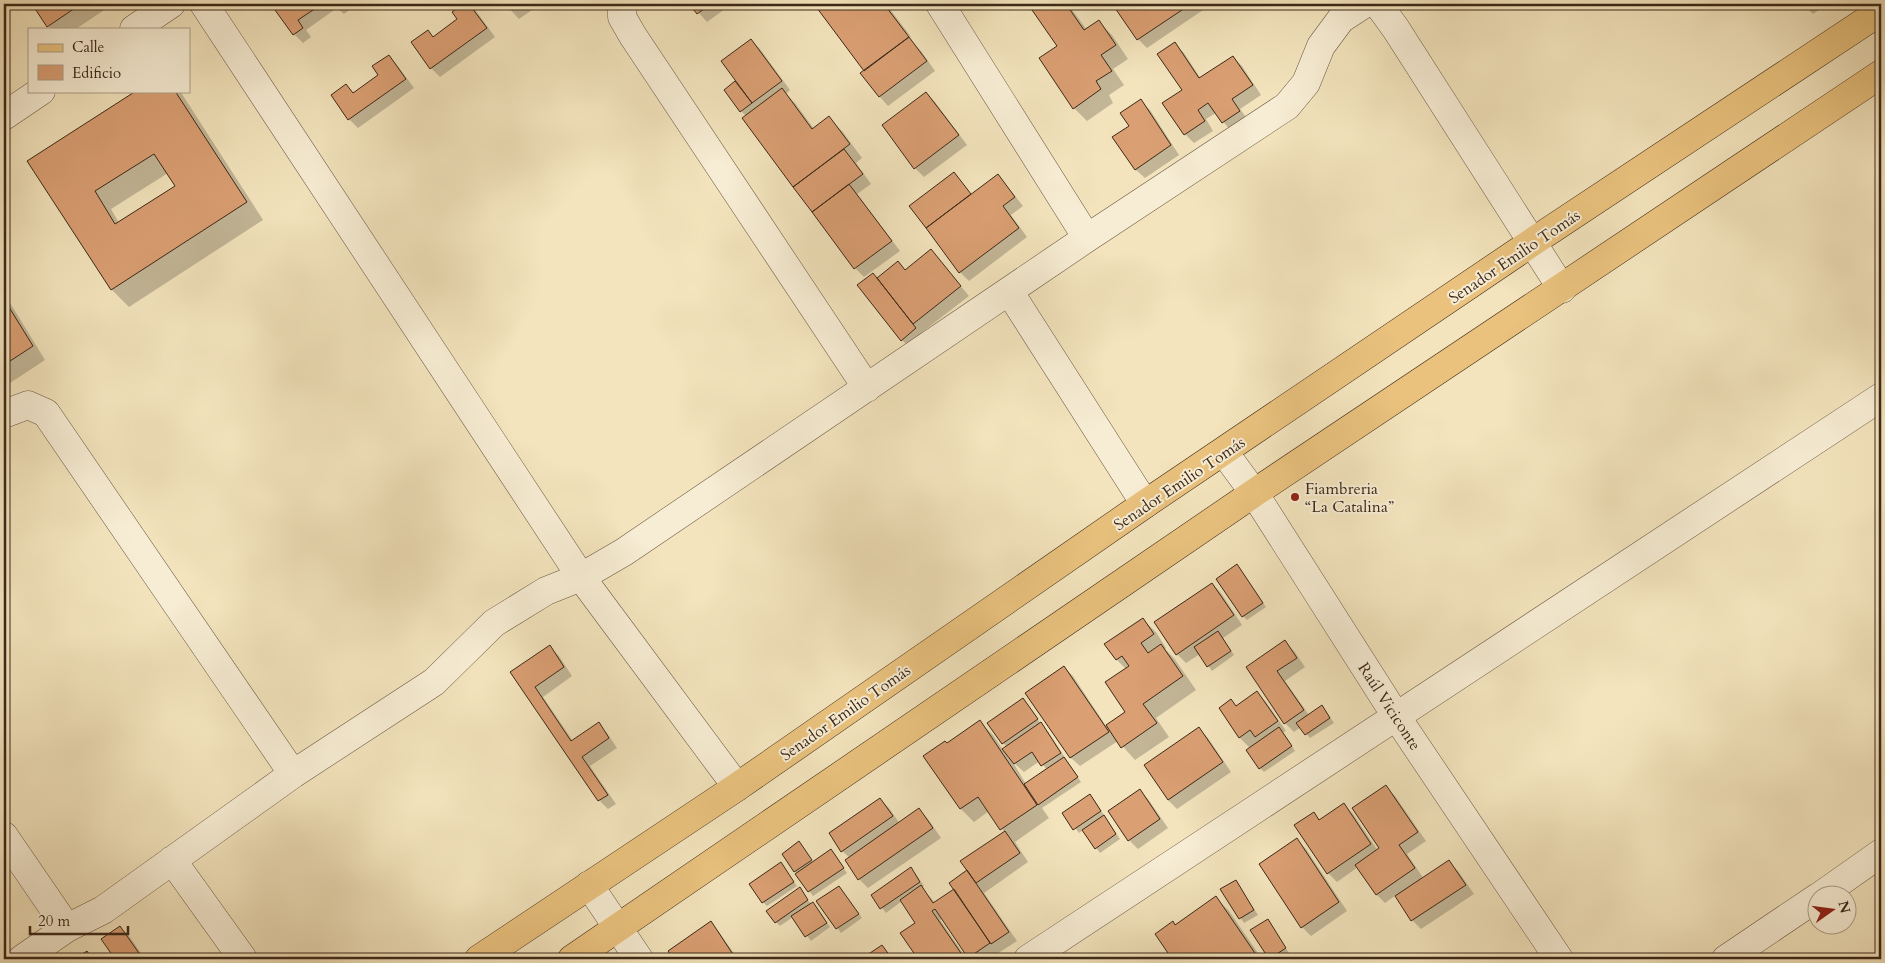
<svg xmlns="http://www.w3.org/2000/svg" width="1885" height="963" font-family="Cardo,serif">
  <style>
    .shadow { fill: #0003; fill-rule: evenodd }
    .building { fill: #da9f73; stroke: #3c2818; fill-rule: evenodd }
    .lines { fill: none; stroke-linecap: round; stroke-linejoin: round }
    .minor-casing { stroke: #6a5741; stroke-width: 29 }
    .major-casing { stroke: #3c2818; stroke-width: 29 }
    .minor { stroke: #f7edd4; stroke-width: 28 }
    .major { stroke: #eac27e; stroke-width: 28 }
    .poi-dot { fill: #8f2418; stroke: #f7edd4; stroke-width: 2 }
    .labels { text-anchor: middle; stroke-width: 4; stroke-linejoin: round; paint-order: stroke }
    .street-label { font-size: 16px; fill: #3c2818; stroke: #f7edd4 }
    .poi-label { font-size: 16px; fill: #3c2818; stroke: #f7edd4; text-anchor: start }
  </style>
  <rect width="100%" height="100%" fill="#f3e4bd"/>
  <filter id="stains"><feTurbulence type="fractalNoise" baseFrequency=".004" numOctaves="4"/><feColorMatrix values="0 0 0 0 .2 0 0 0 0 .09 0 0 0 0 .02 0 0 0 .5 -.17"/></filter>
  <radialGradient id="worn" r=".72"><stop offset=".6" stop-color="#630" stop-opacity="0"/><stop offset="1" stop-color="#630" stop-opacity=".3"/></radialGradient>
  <!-- shadow -->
  <path class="shadow" d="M33 4H113L76 29H51Z
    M285 4H354L355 6 344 14 337 8 306 30 311 37 303 43 294 34 277 10Z
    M465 4H468L476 11 495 37 440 77 431 68 427 31 434 38 459 19 454 12Z
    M505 4H541L519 19Z
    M691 4H732L707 22Z
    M815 4H886L912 38 905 32 903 34 921 51 935 71 888 106 880 97 865 71Z
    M1044 4H1068L1087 30 1099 22 1112 35 1128 59 1113 69 1124 85 1109 95 1113 103 1087 121 1074 108 1059 47 1034 10Z
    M1123 4H1204L1206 8 1147 48 1138 39 1117 8Z
    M1802 4H1828L1813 14Z
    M751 40 760 49 790 90 786 94 795 103 814 129 828 118 842 131 862 158 856 163 871 184 857 194 900 251 864 277 855 268 795 187 835 157 746 116 741 111 740 88Z
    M1175 44 1184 53 1201 79 1233 57 1242 66 1261 95 1240 109 1248 120 1231 131 1216 113 1206 119 1213 131 1194 143 1185 134 1183 91Z
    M389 56 397 65 414 88 358 128 349 119 346 86 354 94 380 76Z
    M138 91H180L263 220 129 307 112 290 29 162ZM168 173 176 187 119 223 111 209Z
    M926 93 935 102 967 145 924 177 915 168 883 126Z
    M1141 101 1150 110 1179 155 1145 178 1136 170 1114 138 1131 126Z
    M954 174 972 195 998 175 1023 206 1011 215 1027 237 969 281 960 272 911 206Z
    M931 251 969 296 921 333 924 338 911 349 902 340 877 279 898 263 906 271Z
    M4 293 45 360 4 387Z
    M1241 570 1266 607 1247 620 1243 616Z
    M1212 584 1221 593 1242 625 1223 638 1234 655 1212 671 1200 654 1186 663 1177 654Z
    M1142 619 1156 632 1166 648 1165 649 1174 658 1196 690 1156 718 1169 737 1135 760 1118 741 1080 766 1071 758 1027 693 1064 667 1073 676 1106 726 1127 712 1126 669 1117 660 1106 644Z
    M1285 642 1294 651 1305 667 1285 681 1309 715 1326 711 1334 723 1310 738 1301 727 1294 732 1285 723 1247 668Z
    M550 647 559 656 572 676 543 697 573 741 598 724 607 733 617 748 590 766 616 804 608 809 599 800 512 672Z
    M1257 693 1266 702 1286 731 1283 732 1295 751 1264 772 1260 768 1250 748 1240 738 1220 708 1231 701 1237 707Z
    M1023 699 1041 724 1049 733 1081 782 1042 808 1049 818 1015 842 1028 862 984 893 1017 941 989 959H971L943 918 940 920 967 959H920L902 933 917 923 902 901 886 913 872 895 915 873 924 886 922 888 935 903 956 889 969 871 1005 833 989 811 974 822 961 809 925 757 947 744 980 722 993 735 1003 750 1007 747 1003 743ZM1012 761 1024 772 1040 761 1047 770 1026 784Z
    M1199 729 1208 738 1231 772 1177 809 1168 800Z
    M1386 787 1395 796 1426 841 1407 854 1424 879 1449 862 1458 871 1474 894 1421 929 1412 920 1396 895 1385 903 1376 894 1358 867 1337 882 1328 873 1313 813 1320 820 1344 805 1353 814 1378 851 1381 848Z
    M1139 790 1148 799 1168 828 1138 849 1129 840Z
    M880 799 889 808 900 824 919 810 928 819 941 838 868 888 859 879 850 858 842 851Z
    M1094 800 1120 839 1100 853 1083 830 1079 833 1064 813Z
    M1297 840 1306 849 1347 911 1311 936 1302 927Z
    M799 843 814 863 831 851 847 873 813 896 795 871Z
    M781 864 797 886 767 906 763 902Z
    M1236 881 1258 915 1244 923 1222 890Z
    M839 887 862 918 841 933 818 901Z
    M799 889 811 904 817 908 830 927 811 941 793 917 780 926 776 922Z
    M1216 898 1229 911 1262 959H1173L1156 934 1175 926Z
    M1268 920 1289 953 1279 959H1269Z
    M710 923 719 932 738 959H676L670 951Z
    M120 927 129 936 145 959H116L103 939Z
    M882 946 892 959H863Z"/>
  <!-- building -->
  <path class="building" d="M32 4H81L47 27Z
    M283 4H322L298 20 303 28 293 35 275 10Z
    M463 4H469L487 28 430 69 411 42 428 30 433 37 457 19 452 12Z
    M689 4H711L697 14Z
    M814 4H884L909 37 864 71Z
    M1041 4H1066L1084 30 1099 20 1116 45 1101 55 1112 71 1096 81 1101 89 1073 109 1039 58 1057 46 1032 10Z
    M1121 4H1191L1137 40 1115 8Z
    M909 37 927 61 879 97 860 73Z
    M751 39 782 81 752 103 721 61Z
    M1175 42 1199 78 1233 56 1253 85 1232 99 1240 111 1222 123 1208 103 1198 110 1205 121 1184 135 1162 103 1182 90 1157 54Z
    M389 55 406 79 348 120 331 95 346 84 353 93 378 75 372 66Z
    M735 81 752 103 740 112 724 90Z
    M782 88 812 129 829 116 850 144 793 187 742 118Z
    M136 91H175L247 202 111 290 27 161ZM154 154 175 186 115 224 95 191Z
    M926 92 959 135 914 169 882 125Z
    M1141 99 1171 145 1135 170 1112 137 1129 126 1120 113Z
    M844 149 863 174 812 212 793 187Z
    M954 172 971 194 926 228 909 206Z
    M998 174 1015 197 1003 206 1019 228 959 273 926 228Z
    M849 184 892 241 854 269 812 212Z
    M931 249 961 286 913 324 877 278 898 261 905 270Z
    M873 273 916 328 901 341 857 285Z
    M4 299 33 346 4 365Z
    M1237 564 1263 603 1242 617 1216 579Z
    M1212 583 1234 615 1176 655 1154 622Z
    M1143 618 1154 634 1141 643 1148 653 1161 644 1183 676 1143 704 1157 723 1121 748 1106 725 1125 712 1105 682 1129 666 1122 656 1116 660 1104 644Z
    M1218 631 1231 651 1207 667 1194 647Z
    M1285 640 1297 658 1277 671 1304 710 1284 724 1246 667Z
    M550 645 564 667 535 687 571 741 599 722 609 738 582 757 608 795 598 801 510 672Z
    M1064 666 1109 732 1070 758 1025 693Z
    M1257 691 1278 721 1255 737 1250 730 1239 738 1219 708 1231 699 1236 706Z
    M1023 698 1038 719 1002 744 987 723Z
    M1322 705 1330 718 1305 735 1296 723Z
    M980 720 1037 805 1000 830 978 797 960 809 923 756 945 741 947 743Z
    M1041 722 1061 753 1041 766 1032 752 1014 764 1002 749Z
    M1199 727 1223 762 1168 800 1144 765Z
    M1279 727 1292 746 1259 769 1246 750Z
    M1064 757 1078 777 1038 805 1024 784Z
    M1386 785 1418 832 1399 845 1415 868 1376 895 1355 865 1379 848 1352 808Z
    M1140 789 1160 819 1128 841 1108 811Z
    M1090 794 1101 811 1073 830 1062 813Z
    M880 798 893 816 841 852 829 833Z
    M1344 803 1371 844 1327 874 1294 825 1314 812 1319 820Z
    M919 808 933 828 858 880 845 860Z
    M1104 815 1116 834 1095 849 1082 830Z
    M1005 831 1020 853 976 883 960 861Z
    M1297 838 1339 902 1301 928 1259 864Z
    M799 841 812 860 794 872 782 854Z
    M831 849 844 868 808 892 795 874Z
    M1449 860 1466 885 1411 921 1395 896Z
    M781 862 794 882 762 903 749 884Z
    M911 867 920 882 880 909 871 895Z
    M967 870 1009 932 991 944 949 883Z
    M1236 880 1254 910 1239 919 1220 889Z
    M921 885 933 903 954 889 990 943 968 958 935 909 932 911 965 959H918L900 933 915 923 900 900Z
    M839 886 859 914 836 929 816 901Z
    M800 887 808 900 775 923 766 911Z
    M1216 896 1259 959H1172L1155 934 1173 921 1175 925Z
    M813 902 827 923 805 937 791 916Z
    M1268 919 1286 948 1269 959 1250 930Z
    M711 921 736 959H674L668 951Z
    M120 926 143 959H115L101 939Z
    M882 945 890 956 884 959H861Z
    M87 951 92 959H75Z"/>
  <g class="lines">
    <!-- minor casing -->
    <g class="minor-casing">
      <path id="minor" d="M204 4 581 577 737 787
        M622 4V17L633 36 867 388
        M940 4 1087 238
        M1378 4 1396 29 1562 289
        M134 29 171 4
        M4 116 41 91
        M1009 291 1145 504
        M4 414 28 405 46 413 293 774
        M1224 452 1254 493 1396 716 1559 959
        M4 836 67 928
        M172 860 243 959
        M589 885 639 959
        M1820 896 1881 853
        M22 959 67 928 103 910 293 774 434 682 494 623 546 591 581 577 624 552 1087 238 1287 106 1306 83 1321 46 1341 19 1364 4
        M1028 959 1881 397
        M1726 959 1818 897"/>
    </g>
    <!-- major casing -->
    <g class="major-casing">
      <path id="major" d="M479 959 737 787 1145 504 1531 243 1881 11
        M572 959 1254 493 1881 74"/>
    </g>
    <!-- minor -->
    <use href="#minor" class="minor"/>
    <!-- major -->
    <use href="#major" class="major"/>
  </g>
  <!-- markers -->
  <circle class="poi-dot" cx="1295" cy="497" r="5"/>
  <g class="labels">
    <!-- street labels -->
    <g class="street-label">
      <text transform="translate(1514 256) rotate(-34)" y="6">Senador Emilio Tomás</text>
      <text transform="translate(1179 483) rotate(-34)" y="6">Senador Emilio Tomás</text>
      <text transform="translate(1390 706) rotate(57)" y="6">Raúl Viciconte</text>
      <text transform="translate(845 712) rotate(-35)" y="6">Senador Emilio Tomás</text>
    </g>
    <!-- poi labels -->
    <g class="poi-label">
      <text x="1305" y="494">Fiambreria<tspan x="1305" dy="18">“La Catalina”</tspan></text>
    </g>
  </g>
  <!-- margin -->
  <rect width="1885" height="963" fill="none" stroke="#f3e4bd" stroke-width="20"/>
  <rect x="5" y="5" width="1875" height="953" fill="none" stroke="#3c2818" stroke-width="2.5"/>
  <rect x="10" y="10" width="1865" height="943" fill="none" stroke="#3c2818"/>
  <!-- legend -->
  <rect x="28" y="28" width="162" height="65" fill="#f7edd4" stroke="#ac9e89"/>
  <rect x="38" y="44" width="25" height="8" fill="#eac27e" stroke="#ac9e89"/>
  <text x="72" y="52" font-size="15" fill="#3c2818">Calle</text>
  <rect x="38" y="65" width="25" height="15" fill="#da9f73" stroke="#ac9e89"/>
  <text x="72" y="78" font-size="15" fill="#3c2818">Edificio</text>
  <!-- north arrow -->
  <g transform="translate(1832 910) rotate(76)"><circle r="24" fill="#f7edd4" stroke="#ac9e89"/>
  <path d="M0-4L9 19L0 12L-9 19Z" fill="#8f2418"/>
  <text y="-8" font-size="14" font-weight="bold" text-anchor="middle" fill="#3c2818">N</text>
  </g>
  <!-- scale -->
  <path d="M30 926v8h98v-8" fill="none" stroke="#3c2818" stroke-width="2.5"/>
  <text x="38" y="926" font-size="15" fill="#3c2818" stroke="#f7edd4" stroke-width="4" paint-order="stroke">20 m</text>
  <rect width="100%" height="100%" filter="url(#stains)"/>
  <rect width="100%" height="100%" fill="url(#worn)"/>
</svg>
